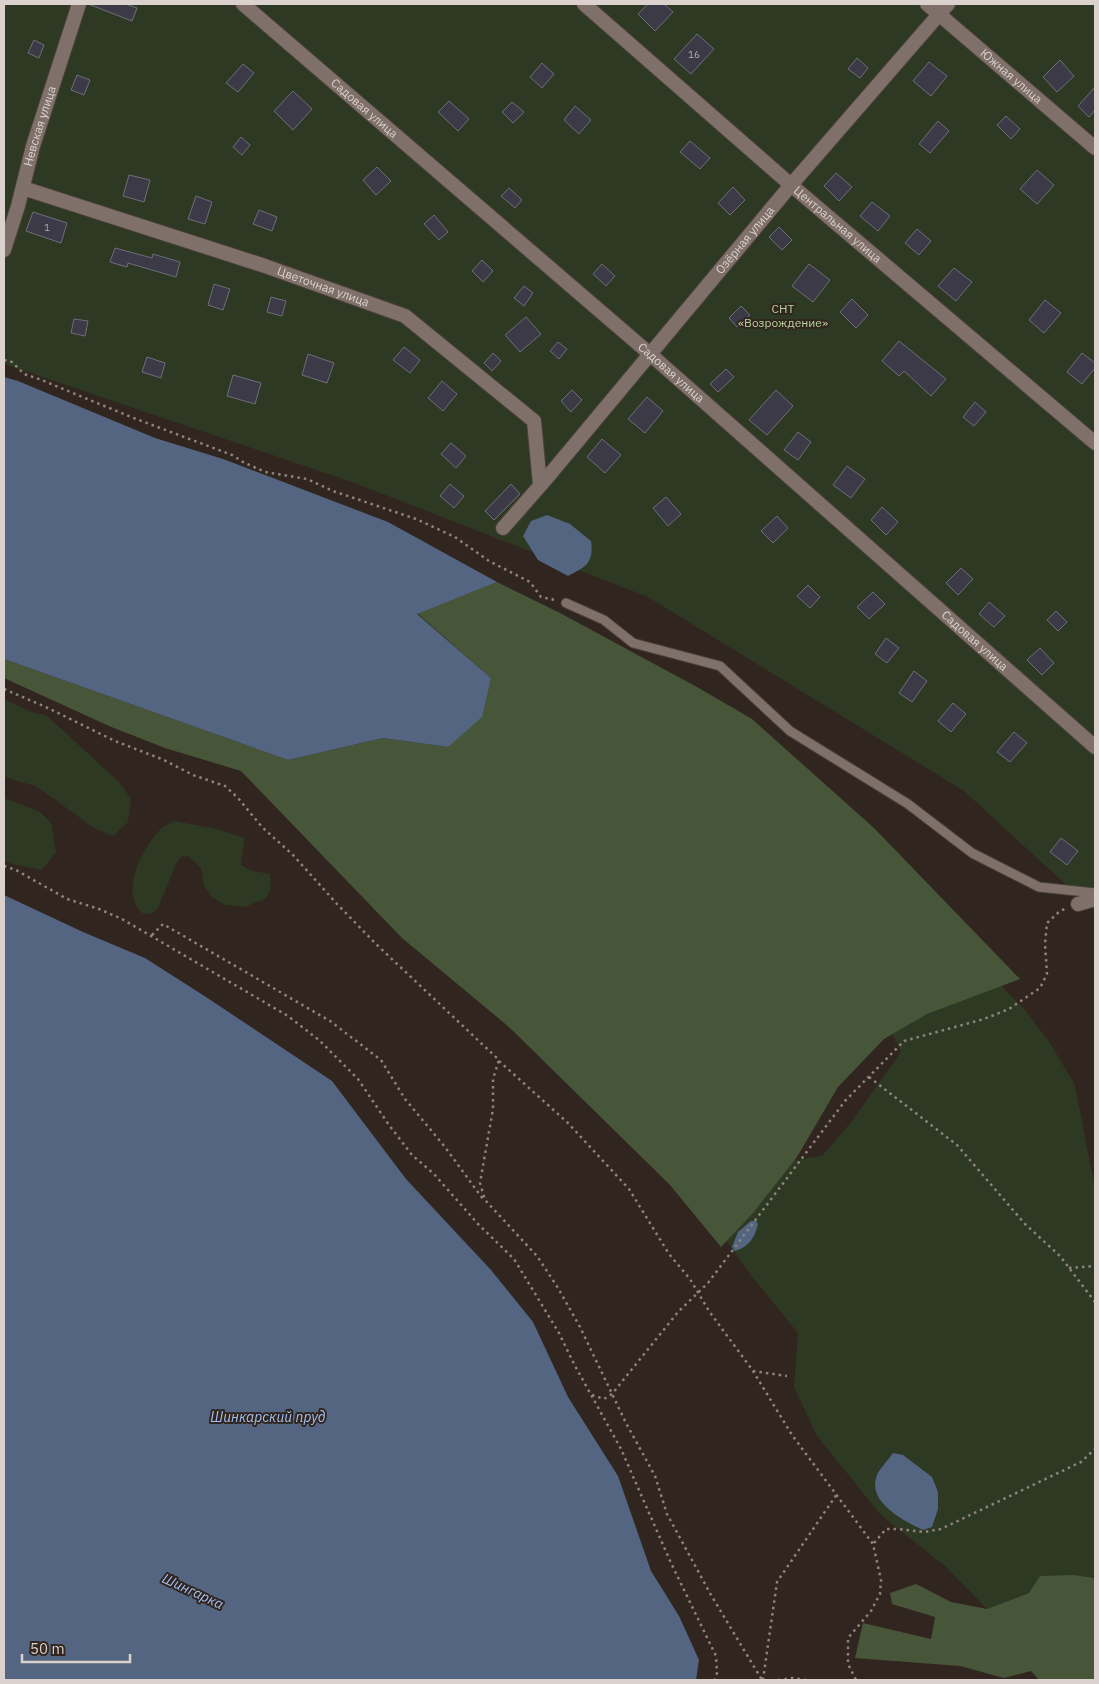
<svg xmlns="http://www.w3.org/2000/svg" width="1099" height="1684" font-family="'IBM Plex Sans',sans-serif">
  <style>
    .green { fill: #2e3924 }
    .forest { fill: #475639 }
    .water { fill: #546581 }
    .building { fill: #3c3a46; stroke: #706d7b }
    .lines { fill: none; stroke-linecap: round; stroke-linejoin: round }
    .service-casing { stroke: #4b413b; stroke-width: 11 }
    .minor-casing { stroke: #4b413b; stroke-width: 16 }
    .path { stroke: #8e847f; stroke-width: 2.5; stroke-dasharray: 2.5 4; stroke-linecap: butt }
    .service { stroke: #7f7069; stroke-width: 9 }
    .minor { stroke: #7f7069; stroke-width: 14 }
    .labels { text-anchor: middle; stroke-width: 4; stroke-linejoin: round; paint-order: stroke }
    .number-label { font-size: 10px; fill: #b3acac }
    .street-label { font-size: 12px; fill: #dbd2ce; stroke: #31251f }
    .park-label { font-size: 12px; fill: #b7d39d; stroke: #31251f }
    .water-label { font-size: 14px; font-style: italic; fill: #a2c1f4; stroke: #31251f }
  </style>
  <rect width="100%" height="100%" fill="#31251f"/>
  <!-- green -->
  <path class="green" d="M4 4H1095V911L964 791 648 597 352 482 4 364Z
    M4 699 34 713 46 715 93 758 120 783 131 799 128 822 113 836 94 828 36 786 13 780 4 776Z
    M4 798 40 812 51 823 56 852 42 870 12 864 4 860Z
    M838 817 1025 1010 1050 1043 1075 1085 1095 1189V1578L1074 1575 987 1609 947 1568 881 1515 817 1436 794 1387 798 1333 750 1274 715 1224 769 1164 822 1156 852 1121 901 1052 843 931Z
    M174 821 217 829 244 838C244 848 241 856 241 865L252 871 270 874 271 889 266 898 245 907 225 905 212 897 204 886 201 868 188 856 181 857 177 862 157 910 150 914 142 913C120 892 141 851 158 832 162 827 169 824 174 821Z"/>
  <!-- forest -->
  <path class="forest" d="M497 582 560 613 697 687 752 719 874 828 1020 979 927 1014 884 1039 838 1087 797 1157 753 1213 721 1247 670 1185 509 1027 402 938 241 771 165 748 109 726 4 678V659L288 760 383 738 448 747 491 678 417 613Z
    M1074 1575 1095 1578V1680H1039L1031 1671 1004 1678 960 1666 855 1658 863 1623 931 1639 935 1617 892 1604 890 1593 916 1584 951 1602 987 1609 1029 1593 1040 1576Z"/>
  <!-- water -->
  <path class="water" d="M4 377 18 381 155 438 223 459 388 522 497 582 417 614 491 678 482 717 448 747 383 738 288 760 4 659Z
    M547 515 570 524 591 541C594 563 586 567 568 576L538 560 523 536 531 521Z
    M4 895 83 932 145 958 206 997 332 1081 406 1179 491 1270 533 1322 568 1397 618 1476 651 1571 679 1616 699 1660 696 1680H4Z
    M751 1221H756L758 1224C755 1237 749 1247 735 1251L732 1247 738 1232Z
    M893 1453 903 1455 932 1477 938 1492V1509L932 1527 923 1530C904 1521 866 1502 877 1475 878 1471 889 1459 893 1453Z"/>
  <!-- building -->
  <path class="building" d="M88 4H126L137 8 132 21Z
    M648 4H664L673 12 655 31 638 14Z
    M697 34 714 49 691 74 674 59Z
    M34 40 44 45 39 58 28 53Z
    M857 58 868 68 860 78 848 69Z
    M1060 60 1074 76 1057 92 1043 77Z
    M929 62 947 76 931 96 913 81Z
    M542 63 554 74 542 88 530 77Z
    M243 64 254 73 238 92 226 83Z
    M77 75 90 80 84 95 71 90Z
    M1095 87V110L1089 117 1078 106Z
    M293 91 312 109 293 130 274 111Z
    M449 101 469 119 458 131 438 112Z
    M512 102 524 112 513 123 502 112Z
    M575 106 591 120 579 134 564 120Z
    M1006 116 1020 129 1011 139 997 125Z
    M938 121 949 131 930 153 919 144Z
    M241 137 250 145 242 155 233 147Z
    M690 141 710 158 700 169 680 152Z
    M377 167 391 181 376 195 363 180Z
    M1037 170 1054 185 1037 204 1020 189Z
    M836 173 852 187 839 201 824 186Z
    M129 175 150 180 144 202 123 196Z
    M733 187 745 200 730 215 718 203Z
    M509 188 522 200 515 208 501 196Z
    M196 196 212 202 205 224 188 219Z
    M872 202 890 216 878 231 860 216Z
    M259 210 277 217 272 231 253 224Z
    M33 212 67 223 61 243 26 231Z
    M434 215 448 232 439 240 424 224Z
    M779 227 792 240 782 250 769 237Z
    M917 229 931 241 919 255 905 243Z
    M115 248 152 258 153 254 180 262 176 277 128 263 127 267 110 262Z
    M482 260 493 271 483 282 472 271Z
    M602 264 615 276 606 286 593 274Z
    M809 264 830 280 813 302 792 286Z
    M954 268 972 282 956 301 938 286Z
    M214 284 230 289 223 310 208 305Z
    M524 286 533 293 524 306 514 298Z
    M271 297 286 301 282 316 267 312Z
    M852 299 868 315 856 328 840 312Z
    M1045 300 1061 313 1044 333 1029 320Z
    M741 306 750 315 737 327 729 318Z
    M526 317 541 334 520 352 505 335Z
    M74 319 88 321 85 336 71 333Z
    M899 341 946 379 931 396 904 371 899 376 882 361Z
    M558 342 567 349 559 359 550 351Z
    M404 347 420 360 410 373 393 360Z
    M493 353 501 361 492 371 484 363Z
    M1082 353 1095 363V368L1082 384 1067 372Z
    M308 354 334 363 327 383 302 375Z
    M147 357 165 363 161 378 142 372Z
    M726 369 734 377 718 392 710 384Z
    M233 375 261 383 255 404 227 396Z
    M442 381 457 394 443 411 428 398Z
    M572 390 582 400 571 412 561 401Z
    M776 390 793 406 767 435 749 420Z
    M647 397 663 411 645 433 628 419Z
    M975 402 986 412 974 426 963 417Z
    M798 432 811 442 798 460 784 450Z
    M602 439 621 455 605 473 587 457Z
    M451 443 466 456 456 468 441 454Z
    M847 466 865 479 851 498 833 485Z
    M450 484 464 496 454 508 440 496Z
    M511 484 520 494 494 520 485 511Z
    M666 497 681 514 668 526 653 508Z
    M882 507 898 522 886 535 871 520Z
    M777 516 788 528 773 543 761 531Z
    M961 568 973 579 958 595 946 583Z
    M808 585 820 597 810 608 797 596Z
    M873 592 885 604 869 619 857 607Z
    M989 602 1005 616 994 627 979 614Z
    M1056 611 1067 622 1058 631 1047 620Z
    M886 638 899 648 887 663 875 654Z
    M1040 648 1054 663 1042 675 1027 660Z
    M914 671 927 681 912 702 899 693Z
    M953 703 966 714 951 732 938 721Z
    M1014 732 1027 743 1010 762 997 752Z
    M1061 838 1078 851 1067 865 1050 852Z"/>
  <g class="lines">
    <!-- service casing -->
    <g class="service-casing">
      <path id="service" d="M566 603 604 620 633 643 720 666 790 731 908 804 972 853 1039 887 1095 893"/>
    </g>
    <!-- minor casing -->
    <g class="minor-casing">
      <g id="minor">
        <path id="s1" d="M243 4 650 354 1095 747"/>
        <path id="s2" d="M584 4 791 185 1095 443"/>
        <path id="s3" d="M927 4 1095 148"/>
        <path id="s4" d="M23 188 265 266 405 316 534 421 540 485"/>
        <path id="s5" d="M4 250 18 206 33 146 79 4"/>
        <path id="s6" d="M503 528 546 479 791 185 948 4"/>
        <path d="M1078 904 1095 899"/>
      </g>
    </g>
    <!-- path -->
    <path class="path" d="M4 360 12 362 24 374 39 379 131 417 232 455 243 462 265 472 307 479 333 491 416 519 455 537 489 561 530 582 541 597 555 600
      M4 689 48 708 115 741 164 760 193 775 225 786 238 798 262 827 293 855 337 904 377 945 499 1060 493 1079V1109L480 1183 485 1200 537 1256 558 1288 580 1327 626 1423 655 1476 667 1514 711 1595 762 1680
      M4 866 16 870 67 899 99 909 122 919 288 1016 319 1040 358 1079 389 1125 412 1155 434 1174 478 1224 514 1259 559 1333 574 1364 621 1449 671 1563 716 1656 717 1673 715 1680
      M152 935 163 924 330 1021 381 1060 405 1099 445 1147 483 1199
      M499 1061 568 1123 629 1189 669 1254 690 1279 709 1311 753 1371 792 1435 873 1544 881 1580 880 1594 871 1611 848 1638V1664L856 1680
      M869 1077 957 1145 1025 1224 1060 1256 1095 1302
      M1069 1268 1095 1266
      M753 1371 787 1376
      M592 1395 604 1399 612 1394 678 1312 708 1283 845 1101 904 1041 984 1019 1009 1009 1040 988 1047 974 1045 944 1047 923 1060 911 1065 909
      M874 1543 886 1529H898L924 1532 941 1529 1081 1462 1095 1449
      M763 1680 777 1582 837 1494
      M778 1680 793 1678 806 1680"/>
    <!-- service -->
    <use href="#service" class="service"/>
    <!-- minor -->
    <use href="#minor" class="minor"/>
  </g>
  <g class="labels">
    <!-- number labels -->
    <g class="number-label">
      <text x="694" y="58">16</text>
      <text x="47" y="231">1</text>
    </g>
    <!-- street labels -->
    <g class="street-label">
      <text dy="4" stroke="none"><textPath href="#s3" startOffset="111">Южная улица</textPath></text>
      <text dy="4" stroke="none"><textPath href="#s1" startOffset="160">Садовая улица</textPath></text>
      <text dy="4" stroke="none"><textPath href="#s5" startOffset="129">Невская улица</textPath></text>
      <text dy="4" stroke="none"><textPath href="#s2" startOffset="336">Центральная улица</textPath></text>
      <text dy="4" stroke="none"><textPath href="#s6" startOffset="376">Озёрная улица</textPath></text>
      <text dy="4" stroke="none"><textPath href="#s4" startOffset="316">Цветочная улица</textPath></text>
      <text dy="4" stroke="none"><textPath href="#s1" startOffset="565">Садовая улица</textPath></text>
      <text dy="4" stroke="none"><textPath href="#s1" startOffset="970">Садовая улица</textPath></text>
    </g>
    <!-- park labels -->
    <g class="park-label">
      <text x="783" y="313">СНТ<tspan x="783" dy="14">«Возрождение»</tspan></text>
    </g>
    <!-- water labels -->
    <g class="water-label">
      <text x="268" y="1422">Шинкарский пруд</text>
      <text transform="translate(193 1591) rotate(25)" y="5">Шингарка</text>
    </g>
  </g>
  <!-- border -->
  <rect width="1099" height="1684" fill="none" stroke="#dbd2ce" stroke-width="10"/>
  <!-- scale -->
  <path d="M22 1654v8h108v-8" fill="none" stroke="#dbd2ce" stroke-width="2.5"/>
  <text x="30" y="1654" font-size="15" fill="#dbd2ce" stroke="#31251f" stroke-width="4" paint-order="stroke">50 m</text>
</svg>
